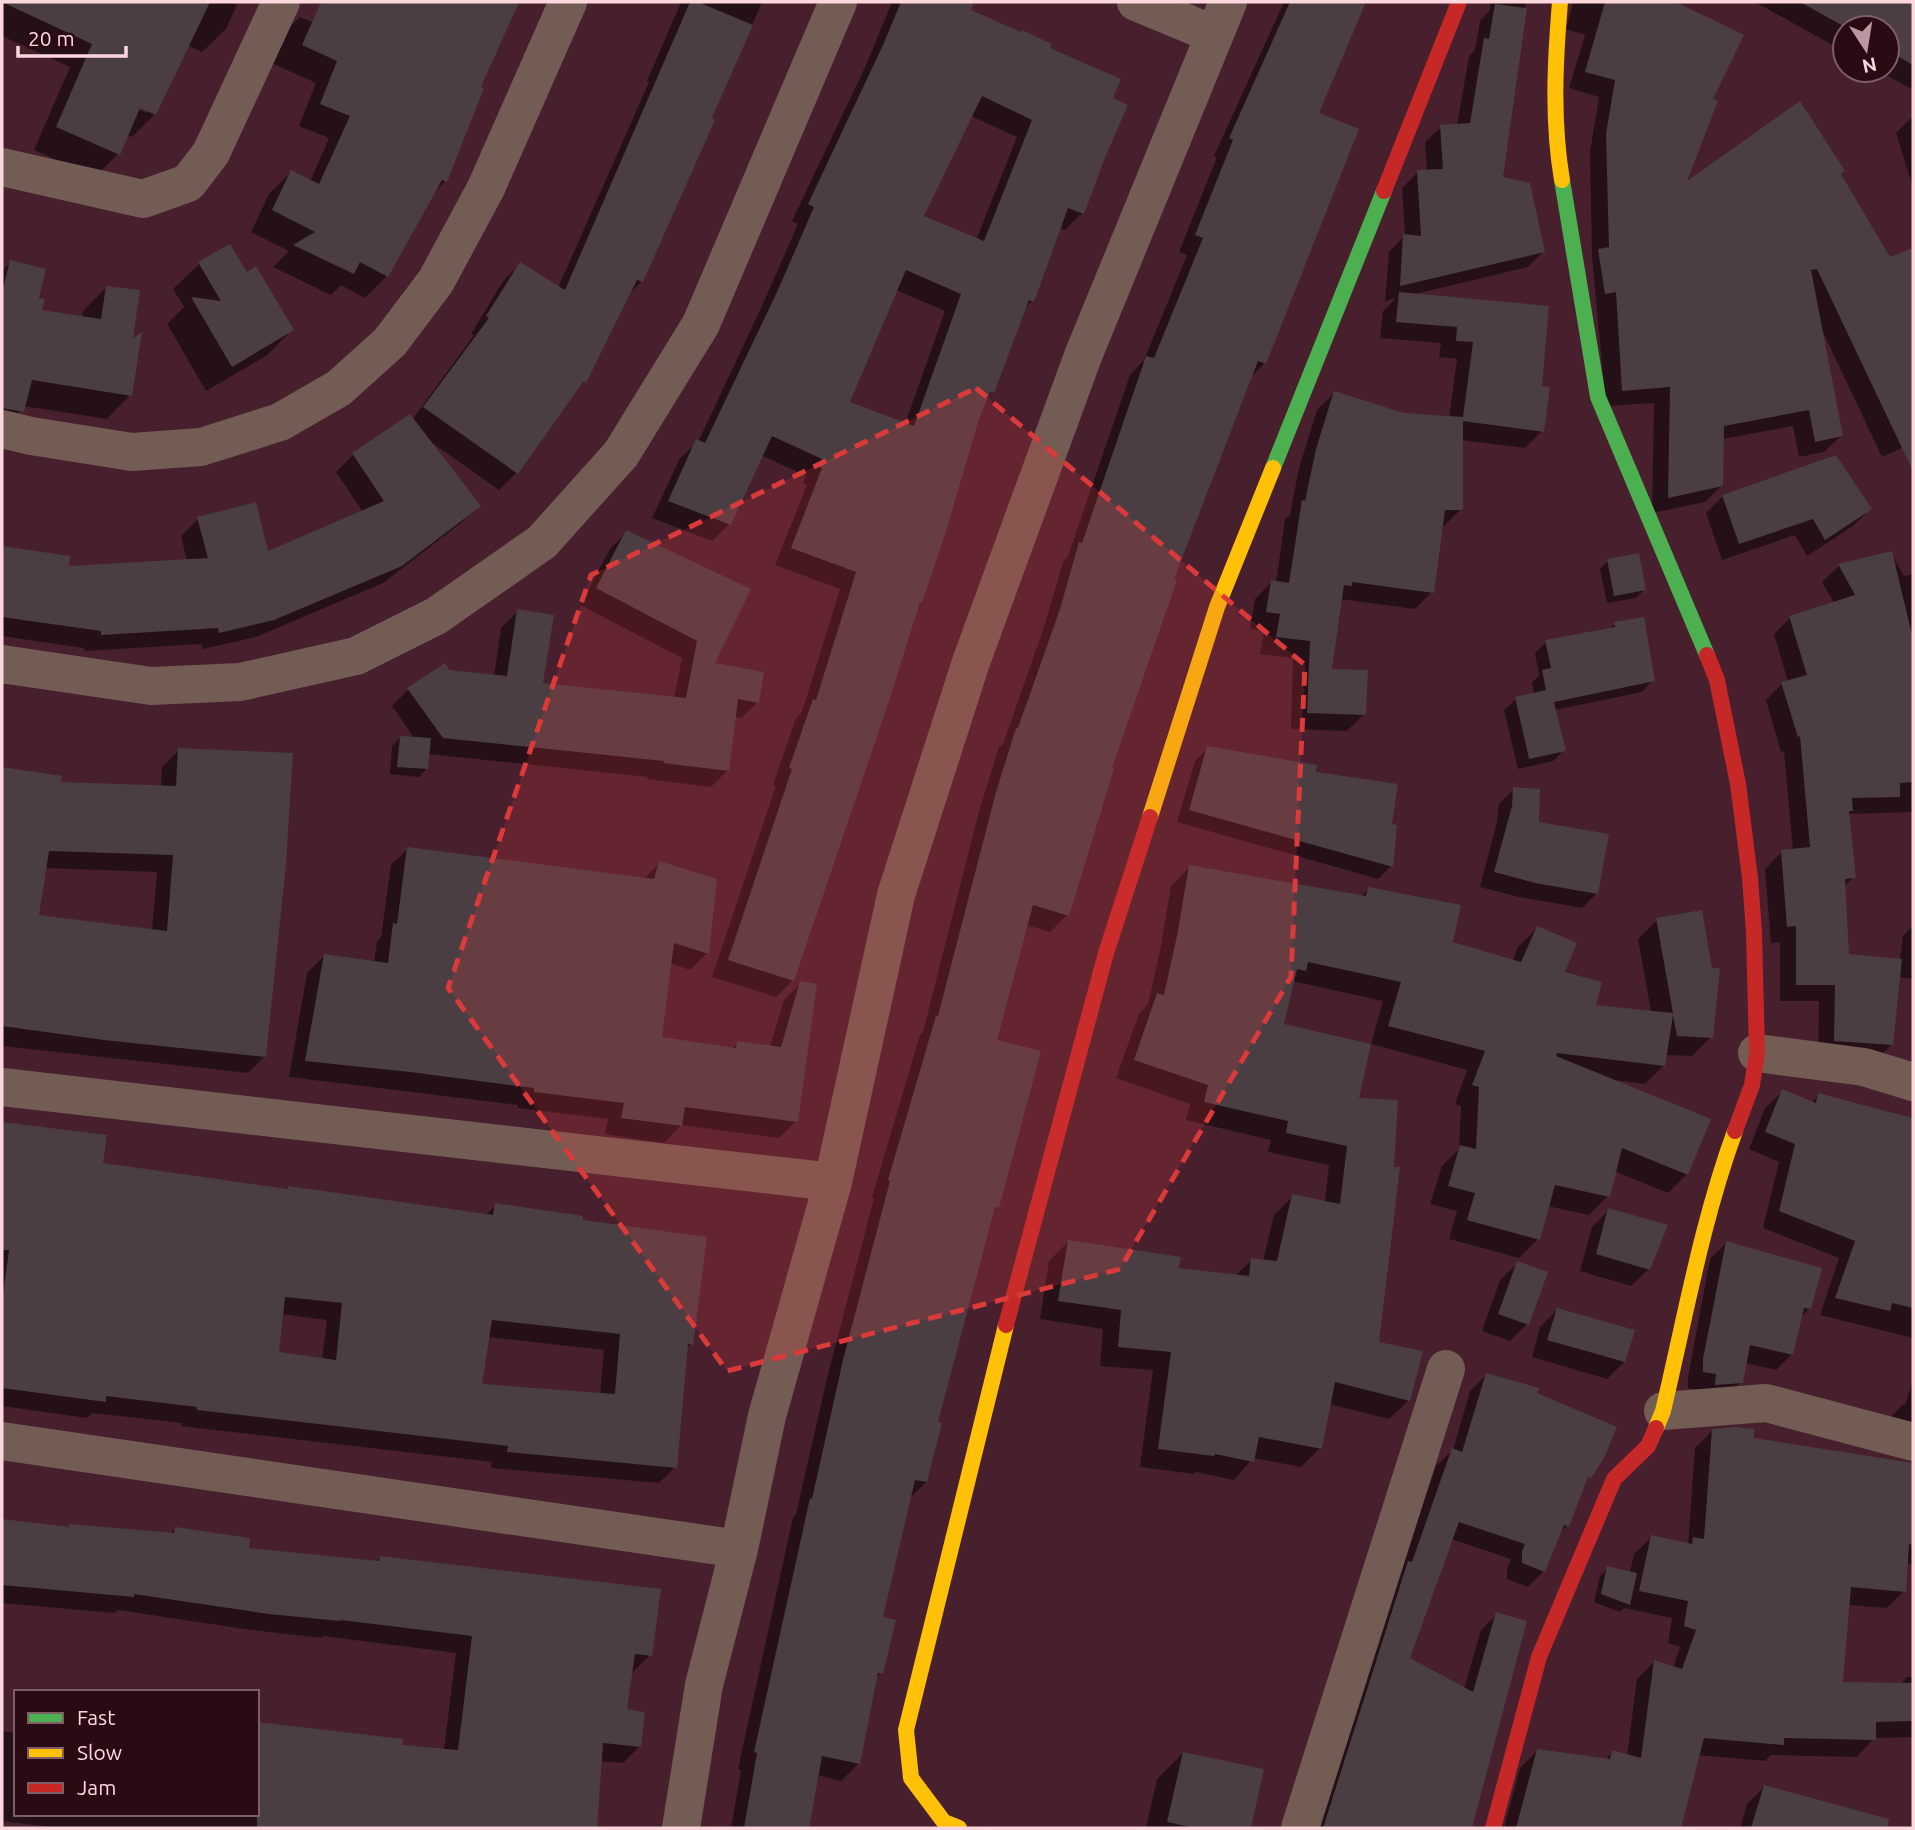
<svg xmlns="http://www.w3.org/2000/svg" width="1915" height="1830" font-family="Ubuntu,sans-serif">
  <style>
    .shadow { fill: #0007; fill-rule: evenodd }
    .building { fill: #4a3e43; fill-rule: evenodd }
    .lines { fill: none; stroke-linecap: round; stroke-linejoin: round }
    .street { stroke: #735c54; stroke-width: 38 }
    .fast { stroke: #4caf50; stroke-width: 16 }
    .slow { stroke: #ffc107; stroke-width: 16 }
    .jam { stroke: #c62828; stroke-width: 16 }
    .marked { fill: #da3a3a; fill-opacity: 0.2; stroke: #da3a3a; stroke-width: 5; stroke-dasharray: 14 9; stroke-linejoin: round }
  </style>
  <rect width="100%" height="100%" fill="#471f2d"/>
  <!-- shadow -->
  <path class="shadow" d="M2 2H228L237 5 226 29 202 52 187 45 155 114 132 137 126 135 118 154 95 177 34 150 70 67 2 36ZM131 106 147 109V113Z
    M354 2H503L515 7 479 88 445 181 431 196 387 276 365 298 341 285 331 295 273 267 289 251 251 232 269 194 291 172 310 182 329 138 299 126 316 83 267 61 278 38 300 17 339 34Z
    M681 2H762L642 281 628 295 584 382 570 396 516 473 499 490 428 440 478 506 461 523 383 583 256 637 203 649 201 644 85 651 84 648 2 636V548L68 558 67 568 187 561 181 536 198 519 267 553 363 512 336 472 353 455 412 420 474 335 471 334 503 281 520 264 558 288 649 82 647 81Z
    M892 2H958L970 7 968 11 1048 49 1110 99 1102 159 1082 213 1065 230 1059 228 1032 301 1023 310 992 392 985 399 977 418 921 602 917 606 793 980 776 997 712 977 776 786 773 785 796 718 802 712 840 589 775 565 807 485 803 484 806 476 761 455 729 524 712 541 652 518 680 458 698 442 761 308 798 224 792 221 867 63ZM971 116 1017 137 976 240 922 217ZM896 290 945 311 905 424 848 403Z
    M1284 2H1365L1321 100 1265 363 1249 379 1172 580 1110 770 1067 915 1050 932 1026 925 995 1041 997 1207 992 1212 936 1423 926 1482 909 1499 881 1618V1673L875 1679 858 1764 841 1781 817 1775 808 1828H731L741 1770 738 1769 793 1517 796 1514 827 1378 874 1198 872 1197 920 1035 923 1032 979 811 999 747 1003 744 1044 627 1063 562 1068 556 1130 375 1144 360 1187 255 1179 252 1217 157 1214 156Z
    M1490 2H1526L1501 178 1544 251 1528 267 1411 295 1547 308 1540 388 1542 431 1525 448 1461 440V509L1444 526H1441L1432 592 1415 609 1340 599 1330 670 1364 714 1347 731 1291 729 1293 658 1260 654 1264 631 1250 629 1255 599 1272 582 1276 583 1285 519 1290 515 1299 468 1317 410 1334 393 1404 415 1449 418 1457 359 1439 357 1441 343 1380 338 1383 311 1396 298 1385 301 1389 252 1405 235 1402 188 1418 172 1427 171 1425 142 1441 127 1457 125 1469 56 1475 50 1480 21 1490 10Z
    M1573 2H1672L1742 35 1711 100 1683 185 1839 175 1890 259 1913 250V443L1882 457 1822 330 1841 436 1824 452 1799 457 1793 426 1722 439V485L1705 502 1652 513 1654 403 1606 406 1592 257 1590 152 1599 97 1569 88 1585 35 1566 29Z
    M1755 2H1913V90L1877 70H1887V28H1845V52Z
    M1912 117 1913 118 1912 184 1896 133Z
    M229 246 246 274 292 330 266 356 206 391 167 324 184 307 173 289 199 264Z
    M11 262 37 299 40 312 82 318 83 311 107 287 130 341V395L107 419 24 406 2 428V271Z
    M1723 496 1870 509 1853 526 1807 556 1795 535 1722 560 1706 513Z
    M626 533 713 664 758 702 741 718 734 717 728 770 711 787 647 779 648 777 428 754 427 768 419 777 390 774 392 746 400 738 415 739 392 706 409 689 448 671 494 676 501 628 518 611 541 685 674 698 682 658 580 605 610 549Z
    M1891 553 1904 576 1913 574V812L1847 814 1854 877 1843 887 1848 956 1900 961 1903 936 1913 926V979L1898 977 1892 1044 1875 1061 1818 1057 1819 1001H1780V942L1771 943 1765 869 1782 852 1793 851 1784 751 1781 752 1766 700 1782 684 1788 682 1774 634 1790 618 1834 603 1822 582 1839 566Z
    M1608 561 1644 590 1636 598 1607 603 1600 569Z
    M1615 624 1653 680 1642 692 1555 710 1564 750 1553 761 1518 769 1504 710 1516 699 1534 694 1532 683 1539 675 1535 653 1546 642 1609 629Z
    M1208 748 1314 774 1391 866 1378 879 1177 822 1195 761Z
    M179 750 265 1056 248 1073 2 1046V769L60 778 59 784 161 788 162 767ZM45 868 157 872 152 931 37 917Z
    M1514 789 1537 823 1597 893 1582 908 1519 897 1480 887 1497 822 1499 804Z
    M408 849 643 880 660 863 707 953 690 970 669 963 660 1039 732 1049 738 1043 770 1047 784 1000 801 983 796 1121 779 1138 681 1125 664 1143 605 1134 608 1119 518 1108V1105L289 1077 307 973 324 956 374 963 377 942 381 937 391 865Z
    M1190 867 1360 897 1369 889 1451 944 1512 962 1518 947 1537 928 1563 974 1594 1007 1651 1012 1638 939 1657 920 1711 1037 1692 1056 1665 1055 1664 1065 1645 1084 1614 1080 1687 1174 1668 1193 1614 1171 1608 1196 1589 1215 1547 1206 1538 1239 1519 1258 1449 1239 1457 1211 1430 1204 1442 1166 1459 1149 1461 1106 1455 1104 1467 1070 1371 1044 1383 1001 1292 981 1281 1026 1356 1100 1377 1343 1408 1401 1389 1419 1329 1404 1320 1448 1301 1467 1253 1458 1234 1480 1196 1472 1194 1474 1140 1467 1153 1370 1100 1366 1103 1329 1040 1319 1049 1261 1068 1242 1177 1270 1235 1276 1252 1260 1263 1261 1274 1215 1293 1196 1325 1202 1329 1165 1268 1152 1271 1140 1186 1120 1190 1104 1116 1078 1139 1014 1148 1004 1160 951 1171 886Z
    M1783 1091 1811 1103 1819 1095 1891 1112 1913 1120V1338L1820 1315 1839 1258 1763 1228 1779 1162 1749 1149 1765 1108Z
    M2 1124 70 1134 101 1165 286 1190 289 1188 485 1216 496 1205 581 1221 691 1344 685 1350 675 1467 659 1483 491 1468 492 1462 181 1426 182 1423 92 1413 87 1418 2 1406ZM281 1314 327 1320 322 1360 277 1354ZM487 1337 604 1350 600 1395 480 1386Z
    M1609 1210 1649 1269 1631 1286 1580 1271 1592 1227Z
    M1726 1243 1809 1309 1800 1318 1792 1354 1776 1370 1745 1363 1741 1382 1725 1398 1688 1388V1377L1710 1259Z
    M1518 1263 1527 1324 1510 1341 1482 1331 1500 1280Z
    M1557 1310 1624 1362 1607 1379 1532 1357 1540 1327Z
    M1486 1375 1535 1394 1589 1477 1585 1481 1567 1526 1557 1535 1544 1571 1528 1587 1507 1579V1568L1511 1559 1451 1539 1408 1658 1464 1689 1481 1630 1497 1614 1470 1828H1313L1436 1466 1453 1450 1470 1391Z
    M1913 1379V1447L1886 1422 1903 1404 1905 1405Z
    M1712 1431 1752 1440 1913 1465V1565L1906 1563 1904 1591 1887 1608 1848 1605 1841 1683 1900 1685 1907 1677H1913V1737L1874 1738 1857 1757 1771 1755 1765 1761 1698 1755 1679 1828H1504L1520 1768 1537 1751 1605 1760 1613 1752 1627 1756 1637 1679 1654 1662 1673 1668 1680 1647 1668 1643 1672 1618 1624 1608 1620 1612 1594 1602 1600 1576 1608 1568 1630 1573 1634 1554 1652 1537 1688 1545 1695 1448Z
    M2 1521 67 1529 70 1526 170 1535 175 1529 247 1550 375 1563 380 1557 650 1655 633 1672H631L625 1711 640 1746 623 1763 600 1761 594 1828H58L2 1821V1731L16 1733V1814H257L400 1747 444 1750 456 1653 323 1636 322 1638 251 1630 118 1610 115 1613 2 1603Z
    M1183 1753 1262 1771 1249 1828H1146L1157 1779Z
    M1764 1787 1847 1809 1842 1828H1740L1747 1804Z"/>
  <!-- building -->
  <path class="building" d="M2 2H210L156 115 140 108 120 155 56 127 92 44Z
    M321 2H519L481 87 484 88 447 182 442 180 388 277 360 262 354 274 293 245 315 232 272 210 291 170 319 184 350 116 320 104 337 61 302 45Z
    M690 2H698L753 25 712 118 715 120 643 282 637 280 586 383 583 382 518 474 423 407 489 318 486 316 520 262 565 290Z
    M901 2H974L971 10 1021 32 1022 30 1052 44 1050 48 1121 79 1113 98 1128 105 1104 160 1084 214 1068 208 1034 302 1029 300 994 393 990 392 979 419 945 535 922 603 920 602 889 701 794 981 728 960 792 769 789 768 813 699 816 700 856 572 791 548 822 468 819 467 822 459 772 436 731 525 668 501 696 439 705 443 778 290 814 207 808 204 883 45ZM982 96 1032 120 984 241 924 216ZM906 270 961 294 914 426 850 402Z
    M1290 2H1366L1319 113 1359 129 1266 364 1258 361 1174 579 1177 580 1112 768 1114 769 1069 916 1033 905 997 1040 1041 1051 999 1208 995 1207 938 1422 942 1423 927 1482 915 1480 883 1617 896 1620 883 1674 878 1673 860 1764 822 1756 809 1828H744L757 1753 754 1752 810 1498 812 1499 843 1360 890 1181 888 1180 936 1016H938L996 792 1016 728H1018L1060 609 1079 542 1082 543 1146 356 1154 358 1203 238 1195 235 1233 140 1229 138Z
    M1605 2H1676L1744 35 1713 99 1718 101 1687 181 1800 101 1845 171 1841 174 1890 257 1913 248V471L1817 269 1811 270 1843 436 1815 442 1809 410 1724 426 1723 486 1668 498 1670 387 1622 391 1616 292 1605 294 1598 249 1609 247 1606 134 1615 80 1585 72Z
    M1800 2H1913V65L1887 50V28H1847Z
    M1495 4 1527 8 1503 177 1530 183 1545 252 1400 286 1403 234 1421 236 1417 170 1443 169 1440 125 1470 123 1484 38 1489 39Z
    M230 244 247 272 256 266 294 330 232 367 191 297 221 301 198 262Z
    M10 260 46 269 39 298 45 299 42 310 101 319 106 286 140 290 133 338 142 332 132 396 32 380 24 412 2 408V293Z
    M1399 292 1549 306 1542 386 1550 387 1544 432 1463 421V510H1445L1434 593 1352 582V586L1344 585 1332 669 1368 670 1366 715 1307 713 1310 641 1276 637 1280 614 1266 612 1271 580 1289 583 1302 500 1305 501 1316 449 1334 391 1404 413 1463 417 1473 342 1456 341 1457 327 1396 322Z
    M410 414 481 506 402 566 274 620 219 633 218 628 101 635V631L2 617V546L70 556 69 566 208 558 197 517 256 502 268 551 384 501 352 453Z
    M1836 455 1872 509 1825 540 1813 519 1739 544 1722 495Z
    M626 530 751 589 715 663 764 672 759 703 738 699 729 771 663 763 664 761 443 738 407 688 445 663 449 670 507 676 517 609 554 615 543 683 686 698 697 641 596 588Z
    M1892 551 1913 639V782L1900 783V797L1852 798 1853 811H1849L1856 878 1845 879 1849 954 1902 959 1893 1045 1834 1041 1835 985H1796V926L1787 927 1781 850 1810 847 1800 736 1798 737 1781 682 1807 675 1789 616 1855 595 1838 564Z
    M1639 553 1646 590 1614 596 1607 559Z
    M1644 617 1655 681 1554 702 1566 751 1529 759 1515 697 1546 690 1542 670 1551 668 1545 640 1615 627 1614 622Z
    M400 736 431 738 428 769 397 767Z
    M1207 746 1317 765 1316 772 1398 784 1392 824 1397 825 1393 867 1189 810Z
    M178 748 293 753 286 864 266 1057 104 1040 2 1026V767L62 776 61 782 176 786ZM49 851 173 855 167 931 39 915Z
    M1513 787 1540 789 1539 822 1609 834 1598 894 1535 883 1494 872 1512 806Z
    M407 847 654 879 659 861 717 879 709 954 674 943 662 1037 736 1048 737 1041 781 1047 800 981 817 984 798 1122 685 1107 682 1126 621 1118 624 1103 534 1092V1088L410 1072 305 1061 324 954 388 963 393 923 397 924Z
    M1189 865 1366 896 1368 887 1461 905 1453 942 1521 962 1537 926 1577 943 1565 972 1602 982 1596 1005 1673 1013 1656 918 1702 910 1712 968H1720L1713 1038 1677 1036 1673 1015 1665 1066 1557 1053 1556 1056 1711 1119 1688 1175 1622 1148 1610 1197 1555 1185 1540 1240 1467 1220 1475 1193 1448 1186 1460 1145 1476 1149 1479 1087 1472 1085 1485 1051 1388 1026 1401 982 1308 962 1306 971 1297 969 1284 1024 1371 1044 1359 1098 1398 1100 1394 1167H1400L1379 1342 1423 1351 1410 1401 1335 1382 1322 1449 1259 1437 1254 1462 1215 1454 1214 1456 1158 1449 1171 1352 1118 1347 1121 1310 1058 1301 1068 1240 1181 1257 1179 1268 1249 1276 1251 1258 1277 1261 1292 1194 1340 1204 1347 1146 1286 1133 1288 1121 1204 1102 1208 1085 1134 1060 1157 993 1164 995 1178 931Z
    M1782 1089 1816 1103 1818 1093 1913 1118V1308L1892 1303 1890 1311 1835 1298 1855 1241 1779 1211 1795 1144 1765 1132Z
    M2 1122 107 1135 103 1163 288 1189V1186L493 1215 495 1203 583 1216V1220L707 1237 693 1345 688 1344 677 1468 507 1452 508 1446 197 1410V1407L106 1396V1402L2 1388V1302L9 1250H2ZM285 1297 342 1303 336 1360 279 1352ZM492 1320 620 1334 615 1394 482 1384Z
    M1608 1208 1668 1225 1650 1270 1596 1254Z
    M1726 1241 1822 1268 1811 1309 1804 1308 1793 1355 1750 1345 1743 1383 1715 1385 1716 1374 1703 1372V1359Z
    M1517 1261 1548 1272 1529 1325 1498 1314Z
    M1557 1308 1635 1330 1625 1362 1547 1340Z
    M1486 1373 1539 1388 1537 1393 1617 1427 1604 1458 1591 1478 1588 1477 1569 1527 1564 1525 1545 1572 1522 1563V1551L1525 1544 1459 1522 1410 1658 1473 1692 1496 1612 1527 1621 1472 1828H1323L1408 1561 1412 1562 1452 1448 1462 1452Z
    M1735 1427 1754 1429V1438L1913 1463V1545L1909 1544 1906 1592 1851 1587 1843 1682 1913 1683V1721L1876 1722V1740L1784 1738V1745L1704 1738 1681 1828H1516L1537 1749 1610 1759 1612 1750 1641 1758 1654 1660 1682 1669 1696 1630 1684 1626 1688 1601 1639 1591 1651 1535 1692 1544 1693 1537 1704 1539 1712 1429Z
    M2 1519 69 1527V1524L174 1533 175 1527 250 1538 249 1548 379 1561 380 1556 661 1589 652 1656 635 1654 627 1709 645 1712 641 1747 603 1743 597 1828H257V1722L403 1739 402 1745 458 1750 472 1636 341 1620 340 1621 269 1614 134 1594V1597L2 1585Z
    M1607 1566 1637 1573 1630 1605 1601 1594Z
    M1183 1752 1264 1769 1251 1828H1195L1167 1822Z
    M1764 1785 1889 1819 1887 1828H1751Z"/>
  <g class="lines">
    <!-- street -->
    <path class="street" d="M1136 2 1213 34
      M2 167 143 199 188 183 211 153 281 2
      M2 429 31 436 132 452 201 447 280 422 339 388 390 342 436 281 486 188 568 2
      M2 664 151 686 240 682 356 656 436 616 542 542 621 454 701 324 838 2
      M1757 1053 1864 1067 1913 1082
      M2 1087 833 1182
      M1663 1411 1766 1403 1913 1442
      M2 1441 739 1549
      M681 1828 704 1685 739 1549 767 1416 833 1182 896 895 971 662 1083 356 1228 2
      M1300 1828 1446 1369"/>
    <!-- fast -->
    <path class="fast" d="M1562 180 1598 397 1707 655
      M1273 468 1384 191"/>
    <!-- slow -->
    <path class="slow" d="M1560 2C1555 62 1552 121 1562 180
      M1150 817 1217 607 1273 468
      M1656 1428 1663 1411C1685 1318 1702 1221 1735 1131
      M959 1828 944 1822 911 1778 906 1730 1006 1325"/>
    <!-- jam -->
    <path class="jam" d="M1384 191 1459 2
      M1707 655 1717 680 1738 784 1750 878 1754 932 1757 1053 1752 1085 1735 1131
      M1006 1325 1106 953 1150 817
      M1493 1828 1539 1657 1614 1479 1648 1446 1656 1428"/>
  </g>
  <!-- marked area -->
  <path class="marked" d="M976 388 1305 665 1291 977 1120 1269 727 1371 448 988 591 575Z"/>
  <!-- border -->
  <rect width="1915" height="1830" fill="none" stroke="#fcd7de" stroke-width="7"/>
  <!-- legend -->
  <rect x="14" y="1690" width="245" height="126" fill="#2a0b14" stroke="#7e5d65" stroke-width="2"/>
  <rect x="28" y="1713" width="35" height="10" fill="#4caf50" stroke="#7e5d65" stroke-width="2"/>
  <text x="77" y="1725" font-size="21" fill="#fcd7de">Fast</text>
  <rect x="28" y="1748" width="35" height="10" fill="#ffc107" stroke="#7e5d65" stroke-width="2"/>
  <text x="77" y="1760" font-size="21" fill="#fcd7de">Slow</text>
  <rect x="28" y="1783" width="35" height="10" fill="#c62828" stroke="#7e5d65" stroke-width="2"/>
  <text x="77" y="1795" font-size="21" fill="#fcd7de">Jam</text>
  <!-- north arrow -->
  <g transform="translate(1866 49) rotate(168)"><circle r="33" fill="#2a0b14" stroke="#7e5d65" stroke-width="2"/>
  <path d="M0-5L12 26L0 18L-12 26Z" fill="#bd97a0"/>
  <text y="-10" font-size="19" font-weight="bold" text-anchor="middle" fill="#fcd7de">N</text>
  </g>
  <!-- scale -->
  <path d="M18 46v10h108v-10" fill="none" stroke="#fcd7de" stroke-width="3.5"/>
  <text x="28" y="46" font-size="21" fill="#fcd7de" stroke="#2a0b14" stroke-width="5" paint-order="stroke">20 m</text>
</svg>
